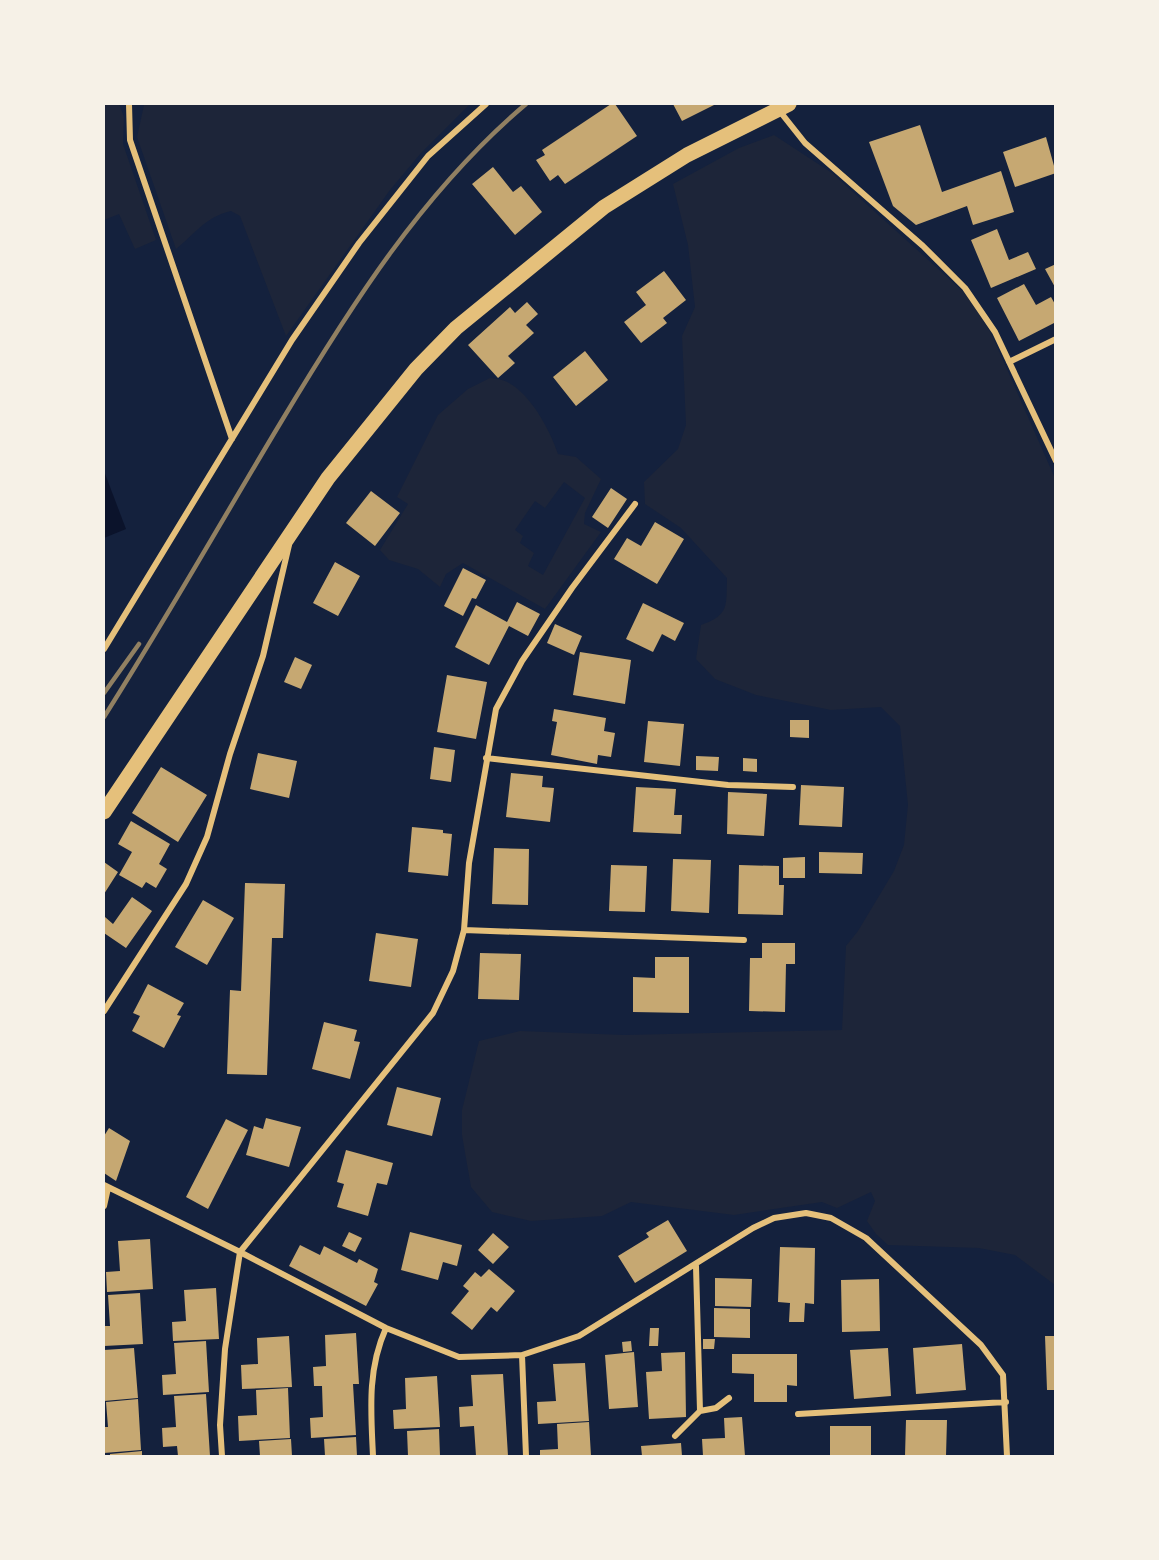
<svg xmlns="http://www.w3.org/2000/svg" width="1159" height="1560" font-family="Barlow,sans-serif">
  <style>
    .green { fill: #1d2539; fill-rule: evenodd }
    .water { fill: #0b132b }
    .building { fill: #c6a872 }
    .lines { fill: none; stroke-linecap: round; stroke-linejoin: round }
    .minor { stroke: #e5c07b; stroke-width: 6 }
    .primary { stroke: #e5c07b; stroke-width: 15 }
    .rail { stroke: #918062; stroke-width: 4.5 }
  </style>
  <rect width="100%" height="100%" fill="#14213d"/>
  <!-- green -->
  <path class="green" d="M104 104H119L124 117 123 144 156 240 135 249 119 214 104 220Z
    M146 104H470L421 153 390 190 286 336 240 216 231 211C205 217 195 234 176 249L137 137 144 105Z
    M774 135 832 173 968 296 991 333 1054 476 1055 1285 1015 1255 979 1248 888 1245 876 1234 867 1221 875 1201 871 1192 837 1208 822 1202 734 1215 631 1202 602 1216 531 1221 492 1212 471 1187 462 1135V1110L479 1041 520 1031 624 1035 842 1030 846 946 858 931 894 871 904 845 908 805 900 726 881 707 831 710 756 695 715 679 696 659 701 625C730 615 726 605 727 578L681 528 645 504 644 482 678 449 686 425 682 336 695 307 688 245 673 184 739 148Z
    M490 378C496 379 503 379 509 383 531 395 550 430 558 454L576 457 601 479 585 513 584 524 601 532 545 609 463 563 446 574 440 587 418 569 389 560 380 550 408 504 397 497 438 415 468 389ZM564 482 585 498 543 575 528 566 534 553 520 543 523 536 515 530 535 501 545 508Z"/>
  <!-- water -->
  <path class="water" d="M104 471 126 529 104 538Z"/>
  <!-- building -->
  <path class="building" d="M611 104H615L637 136 565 184 558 175 550 181 536 160 545 155 542 150Z
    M673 104H716L682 121Z
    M920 125 942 192 1001 171 1014 212 973 225 967 206 916 225 893 206 869 142Z
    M1046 137 1056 173 1015 187 1003 152Z
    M493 167 513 192 521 186 542 212 515 235 472 184Z
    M997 229 1009 260 1028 252 1036 269 991 288 971 240Z
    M1056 264V289L1045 269Z
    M664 271 686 300 663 318 667 323 641 343 624 322 646 305 636 292Z
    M1024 284 1036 305 1051 297 1056 306V322L1019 341 997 298Z
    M527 302 538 314 526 325 534 333 508 356 515 363 498 378 468 345 510 307 515 313Z
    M585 351 608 380 576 406 553 377Z
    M611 488 627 499 608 528 592 517Z
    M371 491 400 513 375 546 346 523Z
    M655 522 684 539 657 584 614 559 627 538 641 546Z
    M335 562 360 576 338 616 313 603Z
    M463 568 486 580 476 599 472 598 463 616 444 606Z
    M517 602 540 614 528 636 509 626 489 665 455 647 476 605 507 622Z
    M643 603 684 623 675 641 662 634 653 652 626 639Z
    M555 624 582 636 574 655 547 643Z
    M580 652 631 660 625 704 573 695Z
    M295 657 312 665 301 689 284 682Z
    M447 675 487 682 476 739 437 732Z
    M554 709 606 718 604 731 615 733 611 757 598 755 597 764 551 755 557 722 552 721Z
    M790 720H809V738L790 737Z
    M648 721 684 724 680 766 644 762Z
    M434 747 455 750 451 782 430 779Z
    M258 753 297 761 289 798 250 789Z
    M696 756 719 757 718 771 696 770Z
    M743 758 757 759V772L743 771Z
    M161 767 207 795 178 842 132 813Z
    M511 773 543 776 542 787 554 788 550 822 506 817Z
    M801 785 844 787 842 827 799 825Z
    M636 787 676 789 674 815H682L681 834 633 832Z
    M728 792 767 794 764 836 727 834Z
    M131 821 170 844 159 864 167 869 156 888 146 882 142 888 119 875 132 852 118 844Z
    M412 827 443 830V833L452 834 448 876 408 872Z
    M494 848 529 849 528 905 492 904Z
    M819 852 863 853 862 874 819 873Z
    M805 857V878H783V858Z
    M673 859 711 860 709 913 671 911Z
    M104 862 118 872 104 894Z
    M611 865 647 866 645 912 609 911Z
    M739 865 779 866V885H784L783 915 738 914Z
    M245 883 285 884 283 938H272L267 1075 227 1074 230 990 241 991Z
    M132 897 152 911 126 948 104 933V919L105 917 113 924Z
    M203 900 234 918 207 965 175 947Z
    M376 933 418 939 411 987 369 981Z
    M762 943H795V964H786L785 1012 749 1011 750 958H762Z
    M480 953 521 954 519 1000 478 999Z
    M655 957H689V1013L633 1012V977L655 978Z
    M148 984 184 1003 177 1015 181 1016 164 1048 132 1031 140 1016 133 1013Z
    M324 1022 357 1030 354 1041 360 1042 350 1079 312 1069Z
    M397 1087 441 1098 432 1136 387 1125Z
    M266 1118 301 1127 289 1167 246 1155 254 1126 263 1129Z
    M226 1119 248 1130 208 1209 186 1197Z
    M109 1128 130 1141 116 1181 104 1173V1136Z
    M346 1150 393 1163 387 1185 377 1183 368 1216 337 1207 344 1184 337 1182Z
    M668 1220 687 1251 635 1283 618 1256 649 1237 646 1233Z
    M349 1232 362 1238 355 1252 342 1246Z
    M410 1232 462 1245 457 1266 443 1262 438 1280 401 1270Z
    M493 1233 509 1247 493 1264 478 1250Z
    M150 1239 153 1289 107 1292 106 1272 120 1271 118 1241Z
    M300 1245 320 1255 324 1246 357 1263 359 1259 378 1269 374 1282 378 1284 366 1306 289 1266Z
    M780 1247 815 1248 814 1304 805 1303 804 1322H789L790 1303 778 1302Z
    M489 1269 515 1291 497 1312 491 1307 472 1330 451 1313 469 1291 463 1286 475 1272 481 1277Z
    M715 1278 752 1279 751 1307 715 1306Z
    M879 1279 880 1331 842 1332 841 1280Z
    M216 1288 219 1339 173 1341 172 1322 186 1321 184 1290Z
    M140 1293 143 1344 104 1346V1326H110L108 1295Z
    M714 1308 750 1309V1338L714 1337Z
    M650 1328H659L658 1346H649Z
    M356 1333 359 1384H353L356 1435 311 1438 310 1418 323 1417 322 1386H314L313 1367 326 1366 325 1335Z
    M289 1336 292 1387 242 1389 241 1365 258 1364 257 1338Z
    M1045 1336H1056V1390H1047Z
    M703 1339H715L714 1349H703Z
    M206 1341 209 1392 163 1395 162 1375 176 1374 174 1343Z
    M631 1341 632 1351 623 1352 622 1342Z
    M962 1344 966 1390 916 1394 913 1348Z
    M134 1348 138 1398 104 1401V1350Z
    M888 1348 891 1396 854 1399 850 1350Z
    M634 1352 638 1407 609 1409 605 1355Z
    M685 1352 686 1417 649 1419 646 1372 662 1371 661 1353Z
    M732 1354H797V1386L787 1385V1402H754V1374L732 1373Z
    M585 1363 589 1421 538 1424 537 1402 556 1401 553 1364Z
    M503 1374 508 1456H476L474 1426 460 1427 459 1407 473 1406 471 1375Z
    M437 1376 440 1427 394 1429 393 1410 406 1409 405 1378Z
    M288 1388 290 1438 239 1441 238 1416 257 1415 256 1390Z
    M206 1394 210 1456H178L177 1446 163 1447 162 1428 176 1427 174 1396Z
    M138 1399 141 1450 104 1453V1427H108L106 1402Z
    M742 1417 745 1456H703L702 1439 725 1438 724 1418Z
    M906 1420H947L946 1456H905Z
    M589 1422 591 1456H540V1450L558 1449 557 1424Z
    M830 1426H871V1456H830Z
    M439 1429 440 1456H408L407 1431Z
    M356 1437 357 1456H325L324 1439Z
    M291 1439 292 1456H260L259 1441Z
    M681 1443 682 1456H642L641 1446Z
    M142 1451V1456H110V1454Z"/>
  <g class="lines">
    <!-- minor -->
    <path class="minor" d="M129 104 130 140 232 439
      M778 109 805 143 923 246 965 288 995 332 1056 461
      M1009 362 1056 339
      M104 649 292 340 359 243 428 156 486 104
      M486 758 728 785 793 787
      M464 930 744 940
      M104 1011 186 884 207 837 230 754 263 656 289 545
      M104 1185 240 1252 386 1328 459 1357 522 1355 579 1336 753 1228 774 1218 806 1213 831 1218 866 1238 981 1345 1003 1375 1007 1456
      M104 1206 108 1188
      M696 1266 700 1411 716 1408 729 1398
      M522 1355 526 1456
      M798 1414 1006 1402
      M675 1436 700 1411
      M222 1456 220 1425 225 1349 240 1252 433 1013 453 971 464 930 469 863 496 709 522 661 572 588 635 504
      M373 1456C371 1412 367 1370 386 1328"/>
    <!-- primary -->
    <path class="primary" d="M104 812 328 478 416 369 456 328 604 207 687 155 789 104"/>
    <!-- rail -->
    <path class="rail" d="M104 693 139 644
      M104 717C165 621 222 520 281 422 350 307 423 191 526 104"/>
  </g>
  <!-- border -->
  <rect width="1159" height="1560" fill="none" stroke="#f6f1e7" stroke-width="210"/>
</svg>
